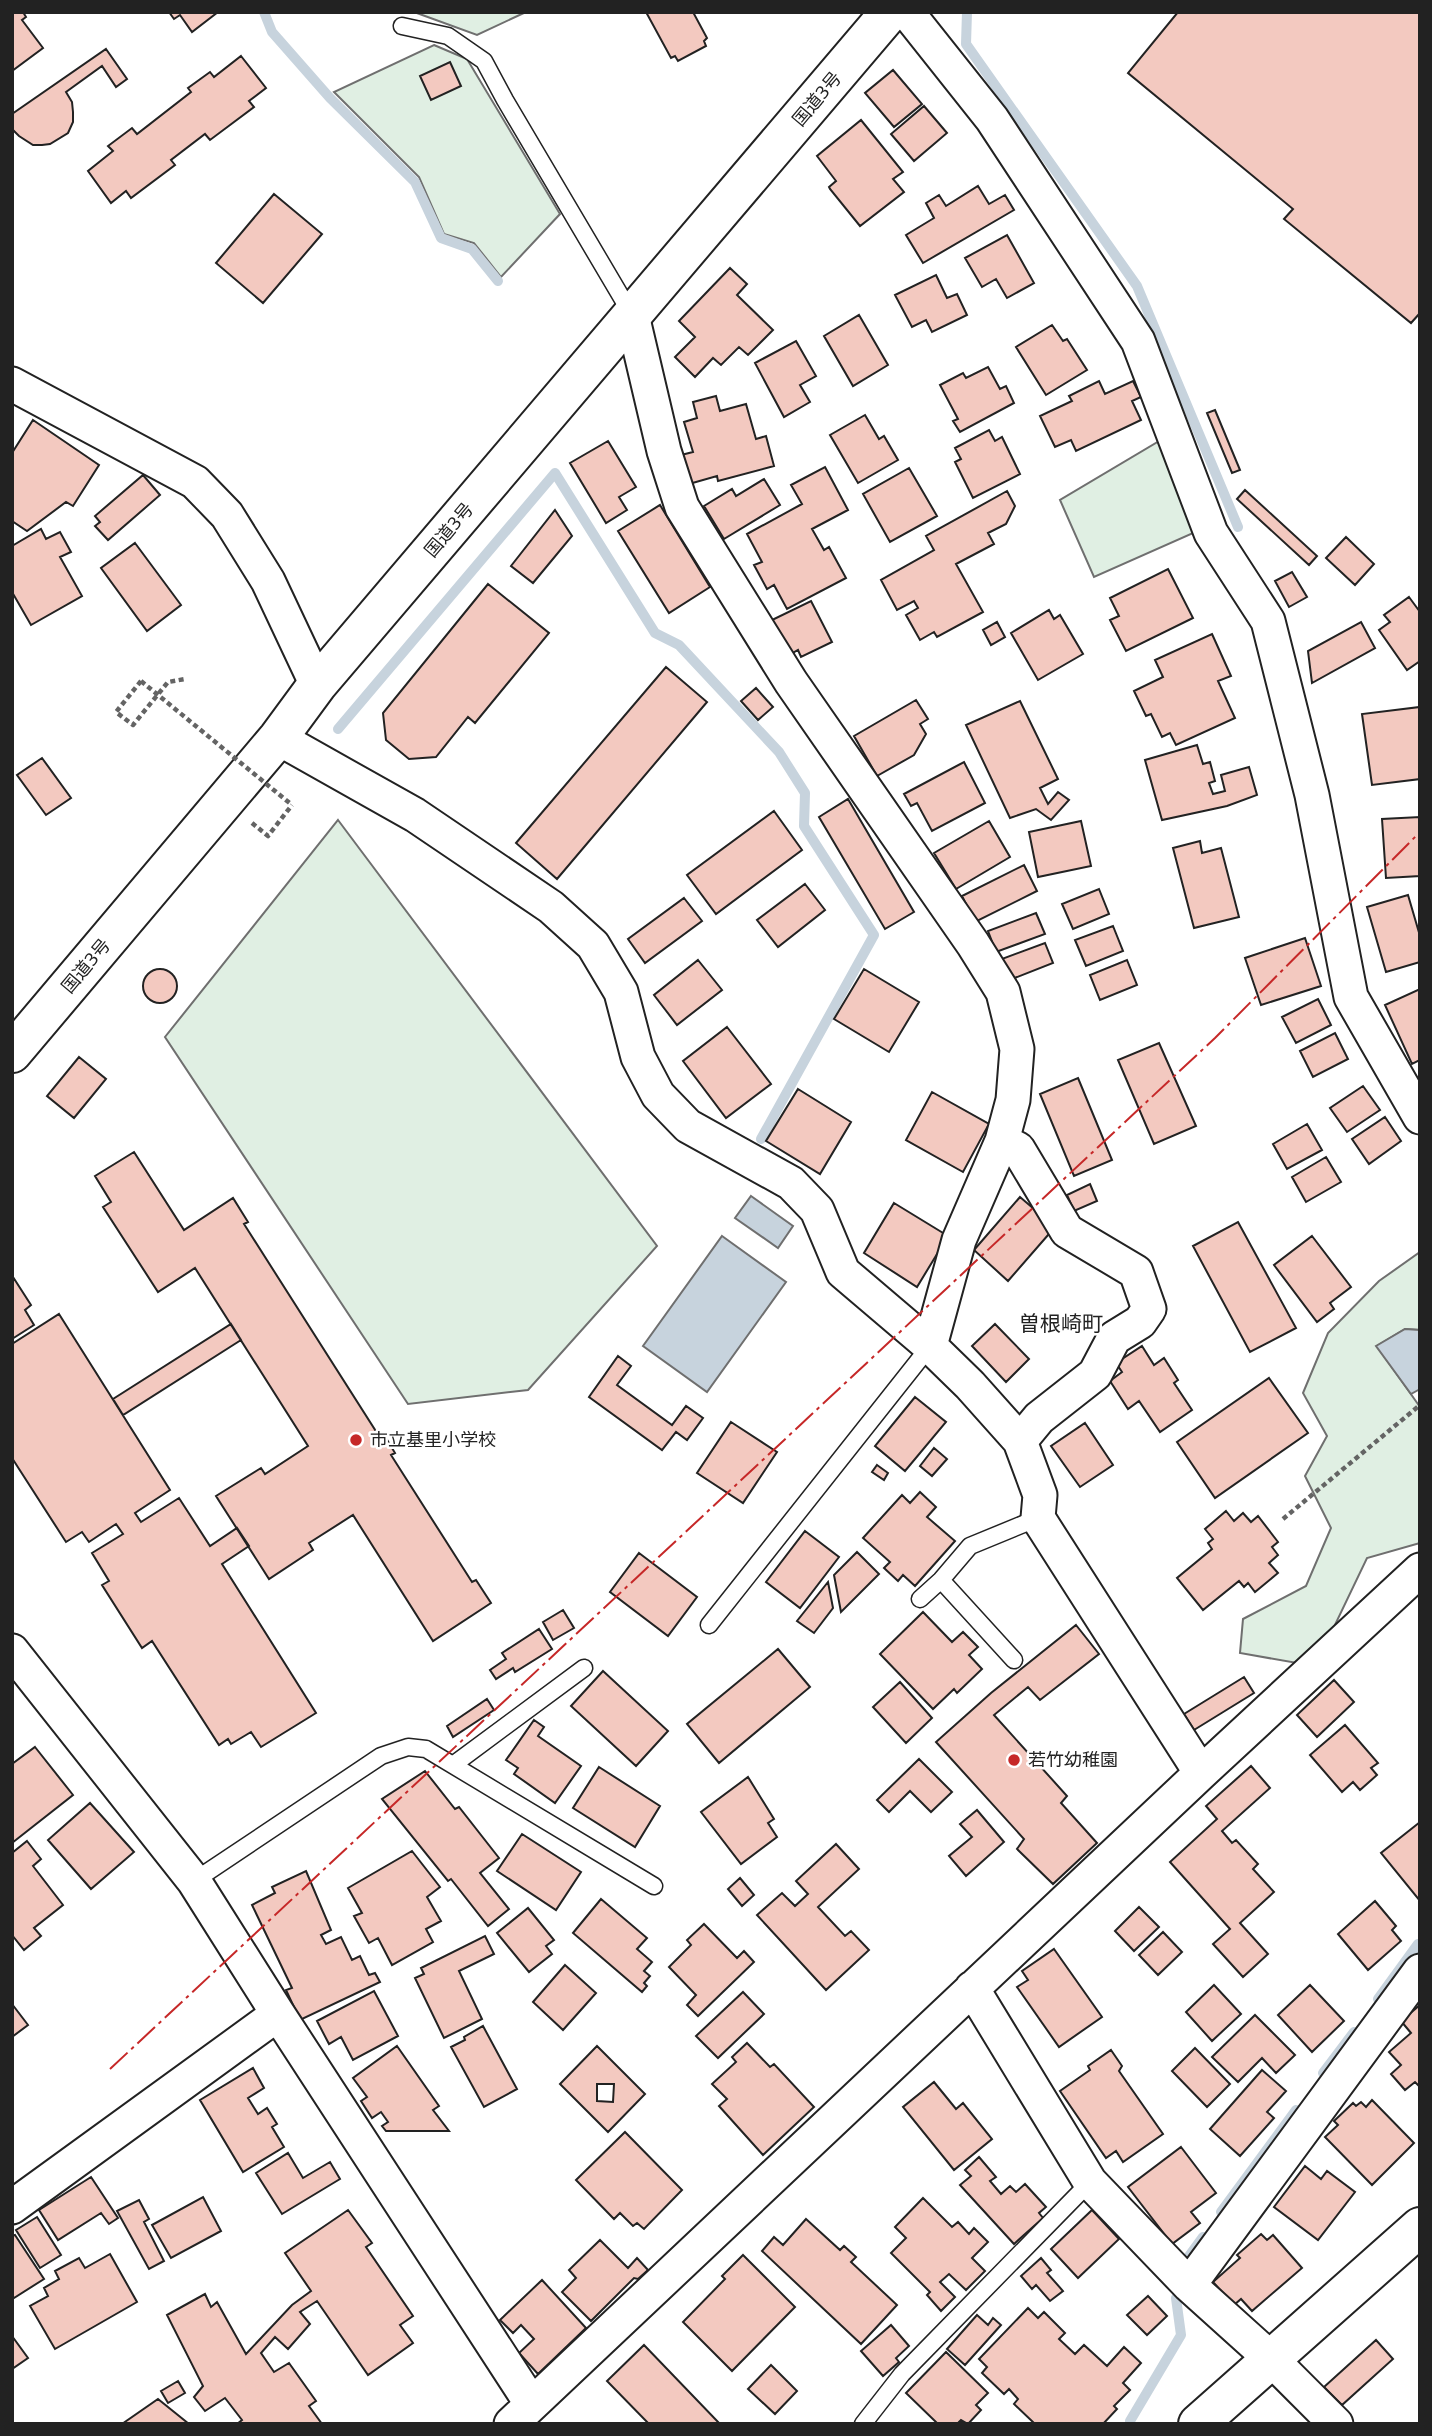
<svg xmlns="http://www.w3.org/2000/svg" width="1432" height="2436" font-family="'Noto Sans','Noto Sans JP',sans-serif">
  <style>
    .green { fill: #e0efe3; stroke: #6f6f6f; stroke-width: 2 }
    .water { fill: #c7d3dd; stroke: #6f6f6f; stroke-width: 2 }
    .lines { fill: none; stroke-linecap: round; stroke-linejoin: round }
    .stream { stroke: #c7d3dd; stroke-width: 10 }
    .building { fill: #f3c9c0; stroke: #222; stroke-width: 2; fill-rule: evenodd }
    .lane-casing { stroke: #222; stroke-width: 19 }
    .street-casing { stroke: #222; stroke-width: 37 }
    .secondary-casing { stroke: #222; stroke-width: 42 }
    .highway-casing { stroke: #222; stroke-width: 42 }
    .path { stroke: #646464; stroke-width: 4.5; stroke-dasharray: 5 3.5; stroke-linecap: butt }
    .lane { stroke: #fff; stroke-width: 16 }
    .street { stroke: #fff; stroke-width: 33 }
    .secondary { stroke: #fff; stroke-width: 38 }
    .highway { stroke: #fff; stroke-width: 38 }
    .path-bridge { stroke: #646464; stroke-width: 4.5; stroke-dasharray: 5 3.5; stroke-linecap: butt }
    .power { stroke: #c62828; stroke-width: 2; stroke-dasharray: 24 5 3.5 5; stroke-linecap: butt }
    .poi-dot { fill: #c62828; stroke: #fff; stroke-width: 2.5 }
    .labels { text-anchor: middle; stroke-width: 5; stroke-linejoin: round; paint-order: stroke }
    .street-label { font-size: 18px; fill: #222; stroke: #fff }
    .poi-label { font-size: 18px; fill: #222; stroke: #fff; text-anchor: start }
    .quarter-label { font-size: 21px; fill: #222; stroke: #fff }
  </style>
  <rect width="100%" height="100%" fill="#fff"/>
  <!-- green -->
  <path class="green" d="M414 12H526L477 35Z
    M434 45 467 59 560 214 501 277 474 243 444 234 419 177 334 92Z
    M1166 437 1200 530 1094 577 1060 500Z
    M338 820 657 1246 528 1390 408 1404 165 1037Z
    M1420 1252V1330L1405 1329 1377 1346 1420 1407V1543L1367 1558 1334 1627 1297 1663 1240 1653 1243 1619 1306 1586 1331 1528 1305 1476 1327 1436 1303 1393 1328 1333 1379 1281Z"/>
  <!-- water -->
  <path class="water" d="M751 1196 793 1226 778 1248 735 1218Z
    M722 1236 786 1282 707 1392 643 1346Z
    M1405 1329 1420 1330V1389L1411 1394 1376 1346Z"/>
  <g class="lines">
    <!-- stream -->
    <path class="stream" d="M264 12 272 32 330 98 415 182 441 238 472 249 498 281
      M967 12 966 44 1137 286 1238 527
      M338 729 555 473 655 633 679 645 779 752 805 793 804 826 874 935 761 1139
      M1378 1999 1418 1944
      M1323 2073 1354 2032
      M1221 2212 1296 2110
      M1184 2263 1203 2237
      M1130 2421 1181 2335 1176 2298"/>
  </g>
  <!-- building -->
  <path class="building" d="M12 12H23L26 17 22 20 43 48 12 71Z
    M169 12H218L192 32 180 15 174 19Z
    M646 12H693L707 38 704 41 706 46 678 61 675 56 671 58Z
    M1178 12H1420V313L1411 323 1284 219 1293 209 1128 73Z
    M106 49 127 79 116 87 102 66 66 92 72 102 73 112V122L68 133 50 144 42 145H33L19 136 12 129V114Z
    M241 56 266 88 249 101 254 107 210 140 205 134 171 160 175 165 131 198 126 191 111 203 88 171 113 151 108 146 132 128 137 134 191 92 188 88 210 72 214 77Z
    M450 62 461 86 431 100 420 76Z
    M893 70 922 104 894 127 865 93Z
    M924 106 947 133 914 161 891 134Z
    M861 120 903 172 893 179 904 192 860 226 830 189 829 187 836 181 817 156Z
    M978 186 989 204 1005 195 1014 210 923 263 906 235 934 218 926 203 939 195 946 206Z
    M274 194 322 234 263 303 216 263Z
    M1007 235 1034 283 1007 298 996 279 982 287 965 258Z
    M730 268 747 284 737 295 773 330 748 355 739 347 721 365 713 358 695 377 675 357 695 337 679 321Z
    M936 275 947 298 957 294 967 315 932 332 926 320 912 327 895 295Z
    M859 315 888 365 853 386 824 336Z
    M1052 325 1063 341 1067 339 1087 370 1046 395 1016 347Z
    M796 341 816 376 800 385 810 402 784 417 755 363Z
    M988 367 1000 389 1006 386 1014 403 960 432 953 421 958 419 940 385 963 373 966 378Z
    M1099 381 1105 394 1133 381 1141 397 1132 401 1141 420 1076 451 1071 440 1055 447 1040 416 1072 401 1069 396Z
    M716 396 720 411 746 404 756 439 766 436 774 466 718 481 717 476 689 484 681 455 693 452 684 422 697 418 693 402Z
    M1215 410 1240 470 1232 473 1207 413Z
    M865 415 879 439 884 436 898 460 858 483 830 435Z
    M33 420 99 465 73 506 66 502 27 531 12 521V453Z
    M989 430 995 441 1002 437 1020 474 973 498 955 462 961 459 955 448Z
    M608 441 636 487 619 497 627 510 606 523 570 463Z
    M825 467 848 510 812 529 824 550 829 547 846 578 787 609 774 585 767 589 754 565 762 562 747 534 802 504 791 485Z
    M909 468 937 516 890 542 863 494Z
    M143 475 160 495 108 540 95 526 100 522 95 516Z
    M764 479 780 505 724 539 704 506 732 489 736 496Z
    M1245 490 1317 556 1309 565 1237 499Z
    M1007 491 1015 506 1006 524 988 533 994 544 956 564 983 612 937 637 934 632 920 640 906 615 918 608 914 601 897 610 881 580 934 550 926 536Z
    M660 505 710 587 669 613 618 531Z
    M555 510 572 536 533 583 511 566Z
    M41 529 46 539 60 532 71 552 60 557 82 596 31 625 12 592V546Z
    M1346 537 1374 564 1355 585 1326 558Z
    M135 543 181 605 147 631 101 568Z
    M1168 569 1193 618 1126 651 1110 620 1119 616 1110 598Z
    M1292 572 1307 597 1289 607 1275 581Z
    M488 584 549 633 475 723 468 717 436 757 409 759 386 740 383 713Z
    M1409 597 1420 612V661L1407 670 1379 630 1390 622 1384 615Z
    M811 601 832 642 801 657 798 650 789 655 772 620Z
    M1049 610 1054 619 1060 615 1083 654 1038 680 1011 633Z
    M997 622 1005 637 991 645 983 630Z
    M1361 622 1375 648 1312 683 1308 651Z
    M1212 634 1231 676 1218 681 1235 718 1176 745 1170 733 1162 737 1151 714 1146 716 1134 691 1163 677 1155 660Z
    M666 667 707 702 557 879 516 843Z
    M756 688 773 707 758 720 741 701Z
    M916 700 928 719 920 724 926 734 914 755 877 776 854 736Z
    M1020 701 1058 779 1040 788 1048 804 1058 792 1069 800 1051 820 1036 809 1010 818 966 725Z
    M1420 707V779L1372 785 1362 714Z
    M1197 745 1203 764 1210 762 1215 781 1209 783 1213 794 1225 791 1221 775 1249 767 1257 795 1227 806 1162 820 1145 760Z
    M42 758 71 798 46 815 17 775Z
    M964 762 985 803 932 831 917 803 911 806 904 794Z
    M848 799 914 912 885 929 819 817Z
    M774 811 802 850 716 914 687 875Z
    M1420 817V876L1386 878 1382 819Z
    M989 821 1010 857 956 889 934 853Z
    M1081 821 1091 866 1038 877 1029 832Z
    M1200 841 1202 853 1221 848 1239 917 1194 928 1173 848Z
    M1024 865 1037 891 975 922 962 896Z
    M805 884 825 910 778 947 757 920Z
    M1099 889 1109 914 1073 929 1062 904Z
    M1408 895 1420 936V962L1386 972 1367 907Z
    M684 898 702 921 645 963 628 939Z
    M1036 913 1045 934 996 952 988 931Z
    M1113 926 1123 951 1086 966 1075 940Z
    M1305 938 1321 986 1261 1005 1245 958Z
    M1045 943 1053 963 1007 981 999 960Z
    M698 960 722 990 677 1025 654 995Z
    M1127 960 1137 985 1100 1000 1090 975Z
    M143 986a17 17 0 1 1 34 0a17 17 0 1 1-34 0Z
    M864 969 919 1002 889 1052 834 1019Z
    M1420 989V1060L1412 1064 1385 1005Z
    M1318 999 1331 1025 1296 1043 1282 1017Z
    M727 1027 771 1084 726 1118 683 1061Z
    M1335 1033 1348 1059 1313 1077 1300 1051Z
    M1159 1043 1196 1126 1154 1144 1118 1060Z
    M79 1057 106 1079 74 1118 47 1096Z
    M1078 1078 1112 1160 1074 1176 1040 1094Z
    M1363 1086 1380 1110 1347 1132 1330 1108Z
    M798 1089 851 1122 820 1174 766 1141Z
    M932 1092 989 1124 963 1172 906 1140Z
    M1385 1117 1401 1141 1369 1164 1352 1139Z
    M1307 1124 1322 1150 1287 1169 1273 1144Z
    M134 1152 184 1230 233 1198 248 1222 244 1224 379 1436 383 1433 395 1453 391 1455 472 1582 476 1580 491 1603 433 1641 353 1515 309 1543 313 1550 269 1579 216 1496 261 1468 265 1474 308 1446 195 1268 158 1292 103 1207 111 1202 95 1176Z
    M1326 1157 1341 1182 1306 1202 1292 1177Z
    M1090 1184 1097 1201 1074 1211 1067 1195Z
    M1020 1197 1055 1227 1008 1281 974 1250Z
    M894 1203 948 1236 917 1287 864 1253Z
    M1238 1222 1296 1328 1250 1352 1193 1246Z
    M1312 1236 1351 1287 1330 1303 1334 1309 1317 1322 1274 1265Z
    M13 1277 31 1305 25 1310 34 1325 12 1339Z
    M59 1314 170 1490 135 1513 141 1522 179 1498 210 1546 237 1528 249 1546 222 1564 316 1713 261 1747 251 1732 231 1744 228 1739 219 1745 152 1641 142 1648 102 1585 109 1581 92 1553 123 1534 116 1524 89 1542 82 1532 66 1542 12 1458V1344Z
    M231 1324 241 1340 123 1415 113 1399Z
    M995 1324 1029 1359 1006 1382 972 1346Z
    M1142 1346 1154 1365 1164 1358 1178 1380 1174 1383 1192 1410 1160 1432 1139 1401 1128 1409 1110 1381 1122 1372 1116 1363Z
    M618 1356 631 1366 617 1385 672 1425 686 1406 703 1418 687 1440 676 1432 662 1450 589 1397Z
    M1269 1378 1308 1433 1215 1498 1177 1442Z
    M915 1397 946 1422 905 1471 875 1446Z
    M731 1422 777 1452 743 1503 697 1473Z
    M1085 1423 1113 1465 1080 1487 1051 1446Z
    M934 1448 947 1459 932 1476 920 1466Z
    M877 1465 888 1473 884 1480 872 1472Z
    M920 1492 936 1507 927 1517 955 1541 915 1586 903 1575 898 1581 884 1568 890 1562 863 1538 902 1495 910 1503Z
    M1226 1511 1234 1521 1243 1513 1251 1522 1258 1516 1278 1542 1272 1547 1278 1555 1269 1563 1278 1573 1255 1592 1248 1583 1244 1587 1239 1581 1203 1610 1177 1578 1212 1549 1208 1543 1213 1539 1205 1529Z
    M805 1531 839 1557 800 1608 766 1582Z
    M857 1552 879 1574 841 1612 834 1575Z
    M639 1553 697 1597 668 1636 610 1592Z
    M828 1582 833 1608 814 1633 797 1621Z
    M563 1610 574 1628 553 1640 543 1622Z
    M923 1612 952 1642 963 1632 978 1647 969 1655 982 1669 957 1693 954 1689 933 1709 880 1654Z
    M1076 1625 1099 1654 1040 1700 1028 1687 994 1715 1067 1796 1061 1803 1097 1843 1053 1884 1017 1849 1024 1839 936 1742 991 1693Z
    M539 1629 552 1649 515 1672 513 1668 496 1679 490 1670 506 1659 502 1653Z
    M778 1649 810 1687 719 1763 687 1724Z
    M603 1671 668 1731 636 1766 571 1706Z
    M1244 1677 1254 1693 1194 1730 1184 1714Z
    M1334 1680 1354 1702 1317 1737 1297 1715Z
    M900 1682 932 1718 906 1743 873 1707Z
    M487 1699 494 1710 453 1737 447 1726Z
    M534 1720 544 1727 538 1736 581 1766 555 1803 514 1774 518 1768 506 1760Z
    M1345 1725 1378 1763 1371 1768 1377 1775 1360 1790 1353 1782 1342 1792 1310 1755Z
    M35 1747 73 1795 12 1843V1764Z
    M919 1759 952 1792 931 1812 910 1791 889 1812 877 1800Z
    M1251 1766 1270 1788 1222 1831 1232 1843 1236 1840 1258 1864 1253 1869 1274 1892 1240 1923 1268 1954 1243 1977 1213 1944 1230 1929 1170 1862 1217 1819 1206 1806Z
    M599 1767 660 1806 635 1847 573 1808Z
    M425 1771 455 1809 459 1807 499 1858 480 1873 509 1909 488 1926 451 1879 448 1881 382 1799Z
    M748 1777 774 1819 768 1823 777 1837 741 1864 701 1812Z
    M90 1803 134 1852 91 1889 48 1840Z
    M977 1810 1004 1842 966 1876 949 1856 972 1837 960 1824Z
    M1420 1822V1901L1381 1853Z
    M522 1834 581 1872 556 1910 497 1871Z
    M27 1841 41 1859 33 1866 63 1905 34 1928 41 1936 24 1950 12 1935V1853Z
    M836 1844 859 1869 818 1907 845 1936 851 1931 869 1950 826 1990 757 1915 782 1893 795 1906 808 1894 796 1881Z
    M412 1851 440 1887 427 1897 441 1921 426 1929 433 1942 392 1965 378 1938 369 1943 354 1916 362 1913 348 1888Z
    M306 1871 331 1930 321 1935 326 1944 341 1937 352 1960 360 1956 369 1975 375 1973 380 1982 300 2020 286 1990 292 1988 252 1905 275 1893 272 1887Z
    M740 1878 754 1895 742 1906 728 1889Z
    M601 1899 647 1938 637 1949 652 1962 644 1971 650 1976 644 1983 647 1986 642 1992 573 1933Z
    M1375 1901 1396 1926 1392 1930 1401 1941 1368 1970 1338 1934Z
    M1139 1907 1159 1927 1134 1951 1115 1931Z
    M528 1908 554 1940 546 1946 552 1954 529 1972 497 1933Z
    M704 1924 737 1958 744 1951 754 1962 698 2016 687 2005 696 1995 669 1967 691 1945 687 1940Z
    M1163 1932 1182 1952 1158 1975 1139 1955Z
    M485 1936 494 1954 459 1971 482 2019 444 2038 415 1978 424 1974 421 1968Z
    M1054 1949 1102 2017 1059 2047 1017 1987 1028 1980 1022 1971Z
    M565 1965 596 1993 563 2030 533 2002Z
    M1214 1985 1241 2014 1212 2041 1186 2012Z
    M1310 1985 1344 2021 1312 2052 1278 2015Z
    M374 1991 398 2036 353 2060 341 2037 329 2044 317 2021Z
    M743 1992 764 2014 718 2058 696 2036Z
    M12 2004 28 2025 12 2037Z
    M1420 2005V2087L1415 2082 1405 2090 1391 2074 1401 2065 1389 2052 1411 2033 1401 2021Z
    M1255 2015 1295 2055 1276 2073 1262 2058 1238 2082 1212 2057Z
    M483 2026 517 2089 484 2107 451 2047 465 2040 464 2037Z
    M747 2043 770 2067 774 2064 814 2107 763 2155 719 2106 727 2099 712 2084 736 2062 732 2057Z
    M397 2046 439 2106 433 2110 449 2131H386L382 2126 388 2122 381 2112 372 2118 361 2101 367 2097 353 2078Z
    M597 2046 645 2094 608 2132 560 2084ZM597 2084H614L613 2102 597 2101Z
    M1195 2048 1230 2084 1207 2107 1172 2071Z
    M1111 2050 1122 2066 1119 2071 1163 2134 1123 2162 1116 2151 1106 2158 1060 2091 1090 2070 1088 2066Z
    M253 2068 264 2088 248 2098 258 2114 267 2108 277 2124 272 2127 284 2147 243 2172 200 2100Z
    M1262 2070 1286 2091 1267 2112 1274 2118 1240 2156 1210 2129Z
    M934 2082 956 2109 963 2103 992 2139 954 2170 903 2107Z
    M1372 2100 1414 2143 1372 2185 1325 2137 1338 2125 1334 2121 1353 2103 1356 2106 1361 2102 1366 2107Z
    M625 2132 682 2190 644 2229 637 2223 633 2226 620 2213 614 2219 576 2180Z
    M1181 2147 1216 2193 1191 2212 1200 2223 1172 2244 1128 2187Z
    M288 2153 303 2178 330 2162 340 2179 282 2214 256 2173Z
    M979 2157 996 2177 990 2181 1001 2194 1010 2186 1016 2192 1025 2184 1046 2207 1039 2213 1043 2218 1014 2244 960 2185 971 2176 965 2170Z
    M1305 2166 1321 2179 1327 2171 1355 2192 1318 2240 1274 2207Z
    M91 2177 118 2218 109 2224 101 2213 58 2240 39 2210Z
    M203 2197 221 2231 171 2258 152 2225Z
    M923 2198 952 2227 958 2222 969 2234 974 2228 988 2242 972 2258 985 2271 966 2290 949 2274 940 2282 955 2297 941 2311 927 2295 930 2292 891 2253 906 2238 895 2227Z
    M139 2200 149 2219 144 2222 164 2261 149 2269 117 2211Z
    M348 2210 372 2243 366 2247 413 2316 400 2325 413 2343 368 2375 317 2301 300 2312 310 2324 288 2349 275 2337 261 2353 274 2372 289 2363 316 2401 309 2406 322 2424H237L242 2420 225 2398 205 2411 194 2397 203 2386 167 2315 205 2294 211 2307 217 2302 246 2354 292 2305 311 2291 285 2253Z
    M1092 2210 1119 2239 1078 2278 1051 2249Z
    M37 2217 61 2255 40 2268 16 2230Z
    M806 2219 840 2250 844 2246 856 2257 851 2262 897 2305 861 2344 762 2251 774 2237 783 2245Z
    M1261 2234 1267 2240 1273 2235 1302 2268 1252 2311 1241 2299 1234 2305 1213 2282 1240 2258 1237 2255Z
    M15 2235 44 2279 14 2298 12 2296V2236Z
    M600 2240 628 2268 637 2258 648 2270 638 2279 634 2278 591 2321 562 2292 576 2278 569 2270Z
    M110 2254 137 2302 55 2349 30 2306 48 2296 44 2288 59 2279 55 2271 79 2258 85 2268Z
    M743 2255 795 2307 732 2371 683 2322 725 2279 722 2276Z
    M1041 2258 1051 2270 1047 2273 1063 2291 1050 2301 1036 2285 1032 2289 1021 2276Z
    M542 2280 586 2328 538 2374 519 2353 534 2339 521 2325 513 2333 500 2320Z
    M1148 2296 1167 2316 1147 2335 1127 2315Z
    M1028 2308 1038 2318 1044 2312 1065 2333 1059 2339 1075 2354 1084 2345 1107 2366 1124 2347 1141 2363 1123 2383 1130 2390 1114 2406 1117 2409 1103 2424H1035L1014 2404 1018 2399 1009 2389 1004 2394 982 2373 987 2367 979 2359Z
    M977 2315 988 2325 993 2318 1001 2325 965 2365 947 2349Z
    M891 2325 909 2346 896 2358 899 2362 883 2376 861 2351Z
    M12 2336 28 2358 12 2369Z
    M1376 2340 1393 2359 1342 2405 1324 2387Z
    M644 2345 720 2424H649L607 2381Z
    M946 2352 988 2393 976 2405 981 2410 968 2424 961 2420 957 2424H938L906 2393Z
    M771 2365 797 2391 775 2414 748 2389Z
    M178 2381 185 2393 168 2403 161 2391Z
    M158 2399 189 2424H122Z"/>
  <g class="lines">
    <!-- lane casing -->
    <g class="lane-casing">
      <path id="lane" d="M402 26 448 36 484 61 505 100 632 315
        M941 1580 1014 1660
        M920 1599 941 1580 970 1546 1038 1518
        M709 1625 930 1346
        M453 1765 584 1668
        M194 1881 381 1756 408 1747 426 1749 654 1886
        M863 2424 902 2374 1090 2182"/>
    </g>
    <!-- street casing -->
    <g class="street-casing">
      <path id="street" d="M907 12 992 119 1138 341 1211 533 1268 621 1312 795 1351 997 1420 1117
        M632 315 664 451 682 507 791 682 973 944 1003 992 1017 1049 1013 1100 1002 1141 959 1240 930 1346
        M12 384 195 482 227 515 268 581 317 685
        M278 738 415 815 551 907 593 945 621 992 638 1057 658 1095 688 1126 791 1183 817 1210 843 1272 930 1346 970 1385 1020 1441 1040 1495 1038 1518 1201 1773
        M1002 1141 1018 1149 1067 1231 1136 1272 1149 1309 1140 1322 1114 1338 1095 1374 1039 1418 1020 1441
        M12 1651 194 1881 278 2014 531 2403
        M972 1988 1090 2182 1189 2285 1270 2358 1336 2424
        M12 2207 278 2014
        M1189 2285 1420 1971
        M511 2424 1201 1773 1420 1570"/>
    </g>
    <!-- secondary casing -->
    <g class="secondary-casing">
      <path id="secondary" d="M1198 2424 1420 2227"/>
    </g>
    <!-- highway casing -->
    <g class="highway-casing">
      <path id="highway" d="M12 1053 278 738 317 685 890 12"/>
    </g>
    <!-- path -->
    <path class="path" d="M141 681 116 712 133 725 168 682 185 679
      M252 823 268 836 292 805
      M1283 1519 1420 1405"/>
    <!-- lane -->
    <use href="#lane" class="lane"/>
    <!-- street -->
    <use href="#street" class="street"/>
    <!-- secondary -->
    <use href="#secondary" class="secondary"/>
    <!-- highway -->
    <use href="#highway" class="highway"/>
    <!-- path-bridge -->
    <path class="path-bridge" d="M141 681 292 805"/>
    <!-- power -->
    <path class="power" d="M110 2069 1215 1038 1420 832"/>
  </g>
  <!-- markers -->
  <g class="poi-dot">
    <circle cx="356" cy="1440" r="7"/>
    <circle cx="1014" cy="1760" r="7"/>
  </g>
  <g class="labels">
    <!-- street labels -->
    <g class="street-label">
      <text transform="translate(817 99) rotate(-50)" y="6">国道3号</text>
      <text transform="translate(449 530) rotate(-50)" y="6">国道3号</text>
      <text transform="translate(86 966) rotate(-50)" y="6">国道3号</text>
    </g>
    <!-- poi labels -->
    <g class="poi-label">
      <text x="370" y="1446">市立基里小学校</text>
      <text x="1028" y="1766">若竹幼稚園</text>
    </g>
    <!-- quarter labels -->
    <g class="quarter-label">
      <text x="1061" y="1331">曽根崎町</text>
    </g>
  </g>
  <!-- border -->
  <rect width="1432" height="2436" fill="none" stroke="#222222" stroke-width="28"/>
</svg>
